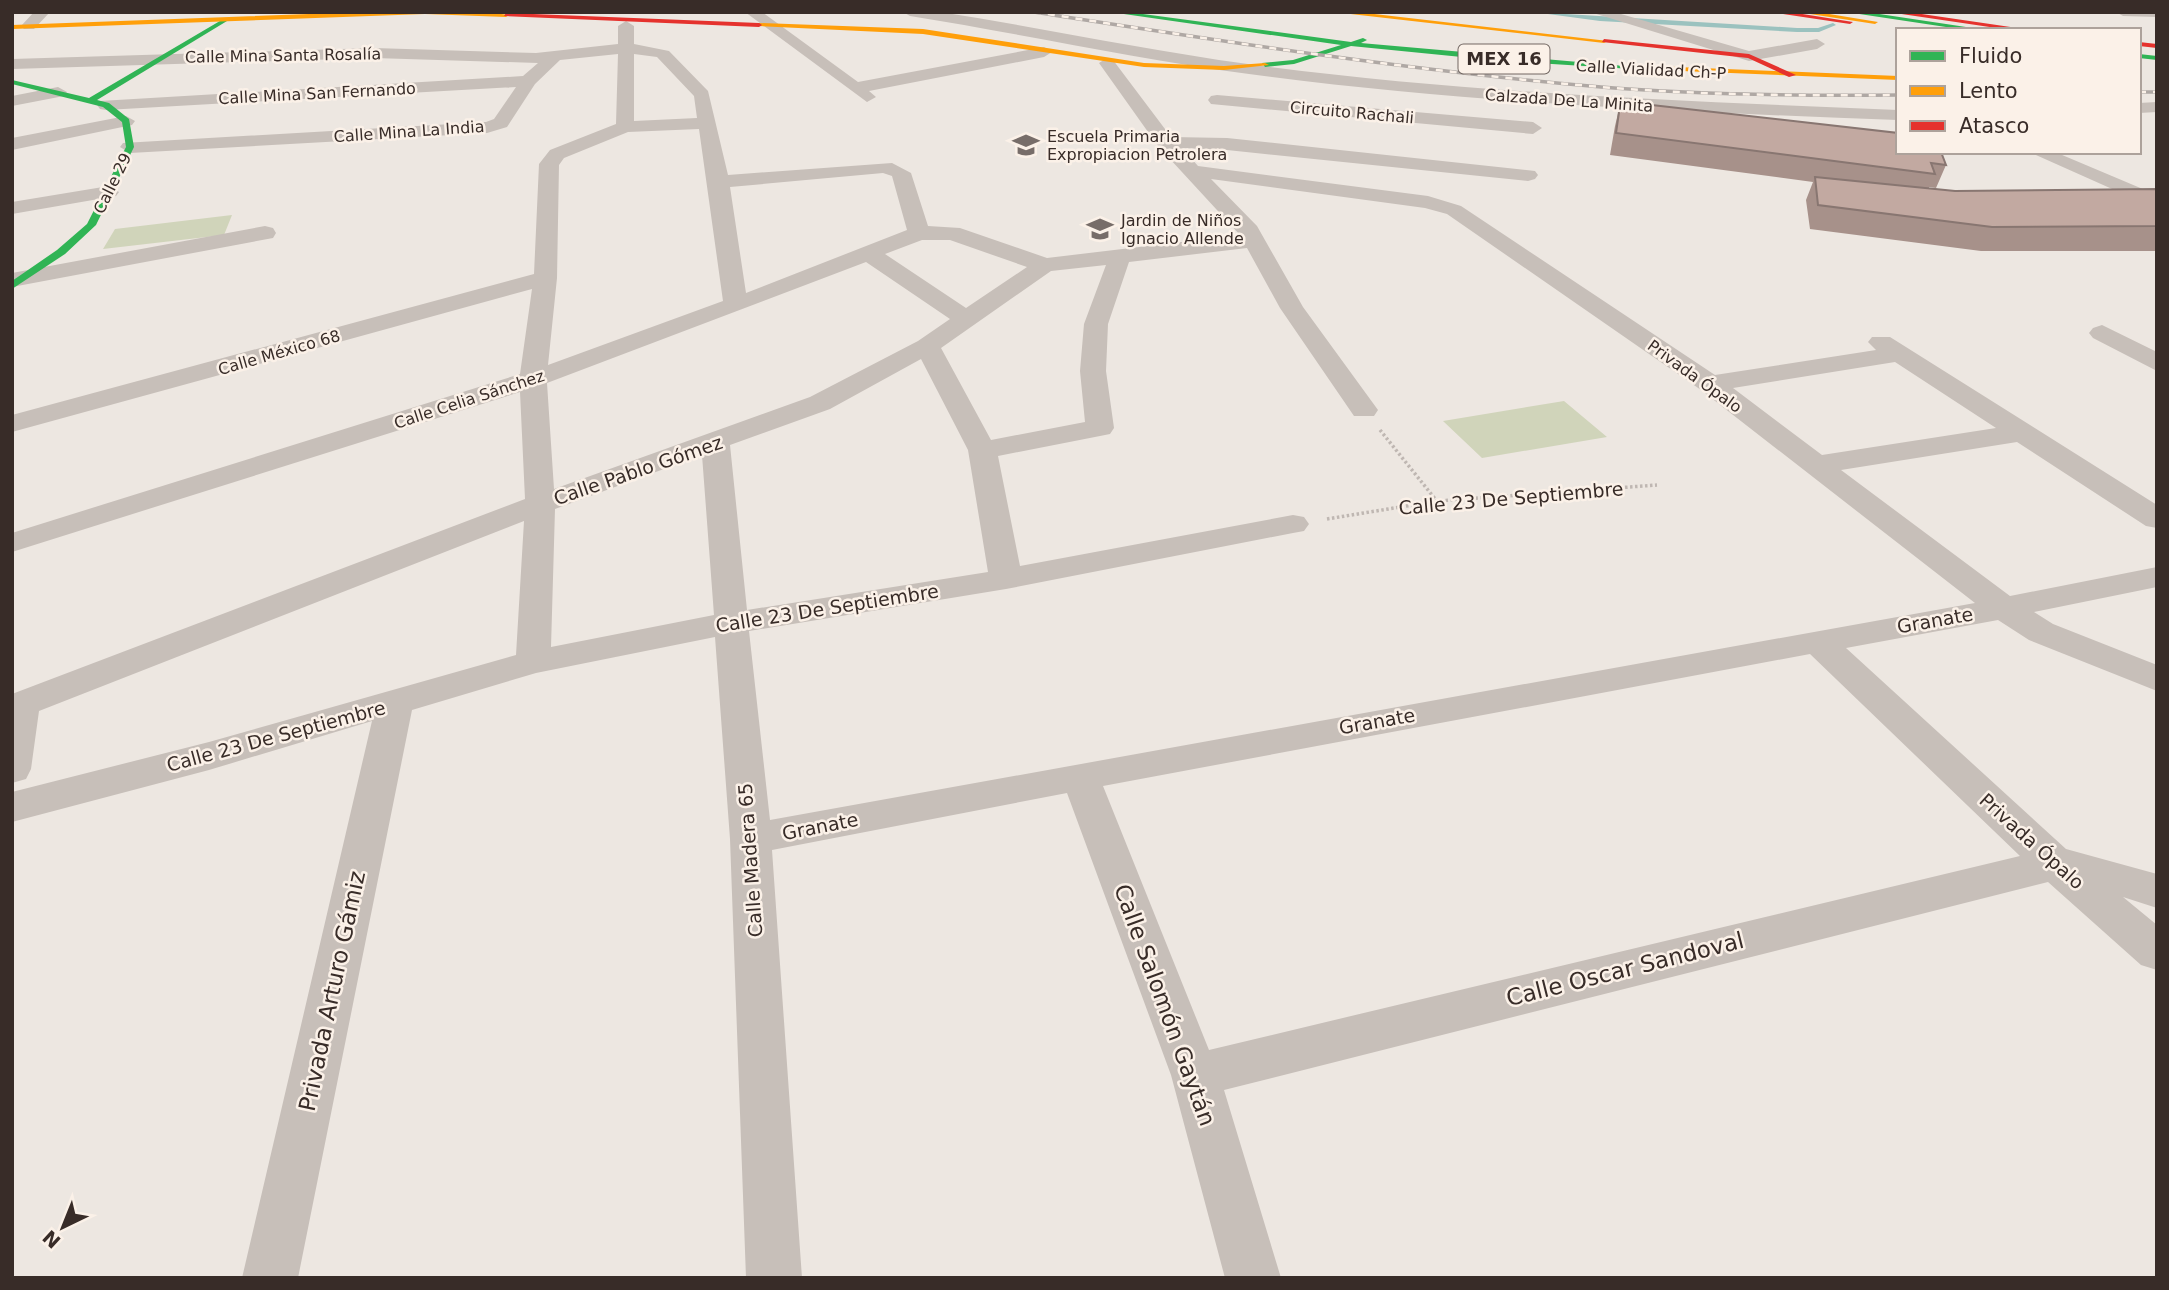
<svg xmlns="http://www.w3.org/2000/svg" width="2169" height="1290" font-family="'DejaVu Sans',sans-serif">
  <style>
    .green { fill: #d0d4ba }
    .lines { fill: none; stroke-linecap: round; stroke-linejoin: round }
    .stream { fill: #9bc2bf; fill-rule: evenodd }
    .path { stroke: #bfb7b2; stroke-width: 3.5; stroke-dasharray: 2.5 2.5; stroke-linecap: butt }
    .street { fill: #c7bfb9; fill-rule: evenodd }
    .fast { fill: #30b455; fill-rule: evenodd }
    .slow { fill: #ff9f0a; fill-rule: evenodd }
    .jam { fill: #e5322d; fill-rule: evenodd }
    .rail-casing { stroke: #afa8a4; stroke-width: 3.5 }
    .rail { stroke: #fbf1e8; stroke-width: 2.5; stroke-dasharray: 7; stroke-linecap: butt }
    .wall { fill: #a7918a }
    .building { fill: #c2a9a1; stroke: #887671; stroke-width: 2 }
    .labels { text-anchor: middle; stroke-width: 5; stroke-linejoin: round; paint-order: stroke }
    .far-street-label { font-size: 16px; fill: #382c28; stroke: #fbf1e8 }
    .far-poi-label { font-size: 16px; fill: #382c28; stroke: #fbf1e8; text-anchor: start }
    .shield { fill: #fbf1e8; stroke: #726762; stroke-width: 2 }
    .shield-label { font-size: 18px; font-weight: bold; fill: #382c28 }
    .street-label { font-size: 19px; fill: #382c28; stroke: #fbf1e8 }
    .near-street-label { font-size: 23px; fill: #382c28; stroke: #fbf1e8 }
  </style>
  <rect width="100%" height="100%" fill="#ede7e1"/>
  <!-- green -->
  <path class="green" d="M232 215 224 235 103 249 115 229Z
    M1564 401 1607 437 1482 458 1443 421Z"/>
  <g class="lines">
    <!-- stream -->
    <path class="stream" d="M1533 12 1797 28H1818L1833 23 1836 25 1819 32H1797L1600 21Z"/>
    <!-- path -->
    <path class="path" d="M1380 430 1436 500
      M1327 519 1437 501 1657 485"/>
    <!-- street -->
    <path class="street" d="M34 12H50L34 29H24L21 26Z
      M745 12H762L858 82 1044 47 1052 52 1044 57 869 91 876 97 867 102Z
      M903 12H940C1043 28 1145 50 1248 64 1463 93 1681 101 1898 110V120C1681 112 1464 103 1249 74 1135 59 1023 34 910 16Z
      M1590 12H1614L1749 51 1817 39 1825 44 1817 49 1749 61Z
      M2116 12H2157V17L2123 16Z
      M626 21 634 26V44L669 51 708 91 728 175 892 163 911 173 928 226 960 228 1047 258 1240 235 1158 146 1099 63 1107 58 1113 60 1171 137 1227 138 1535 171 1538 175 1535 179 1528 181 1227 150 1182 148 1198 166 1428 196 1461 206 1715 375 1876 350 1868 342 1872 337H1890L2157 505V528L2146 526 2017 442 1841 470 2010 596 2157 567V587L2034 612 2053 624 2157 665V691L2029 640 1998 620 1846 648 2066 849 2157 874V908L2123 897 2157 925V970L2141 965 2048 882 1224 1090 1281 1278H1225L1171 1075 1067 793 772 850 802 1278H746L730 839 715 637 536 673 412 710 298 1278H242L372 721 209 770 12 822V792L209 742 516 655 524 521 39 711 31 769 26 779 12 783V694L525 499 520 392 12 552V533L520 374 532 289 12 432V415L534 274 539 164 550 150 616 124 618 54 560 60 535 84 507 127 487 133 130 153 120 147 123 143 486 122 494 119 516 87 106 110 100 109 97 105 100 101 523 76 538 63 374 58 12 69V59L374 48 536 53 618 44V26ZM634 54 657 57 694 96 697 118 634 121ZM699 129 723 301 548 365 557 278 559 165 564 158 628 132ZM883 173 892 176 907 230 746 293 730 187ZM1211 179 1425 208 1447 214 1701 390 1975 603 770 820 749 631 1006 589 1293 533 1304 531 1309 524 1304 517 1293 515 1020 566 998 456 1100 436 1110 434 1114 428 1106 371 1108 324 1129 262 1247 248 1280 308 1354 416H1374L1378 410 1303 307 1257 226ZM922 240H950L1027 267 966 308 885 254ZM866 262 950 319 918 341 810 397 554 489 547 383ZM1106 265 1084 324 1080 371 1085 422 991 440 941 348 1051 271ZM921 359 968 450 988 572 747 610 730 445 830 409ZM1895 362 1996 428 1822 455 1733 388ZM702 455 714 615 551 647 555 509ZM1810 654 2020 856 1209 1050 1103 786Z
      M58 87 67 92 64 96 12 106V96Z
      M1217 95 1533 122 1542 128 1533 134 1211 104 1208 100 1211 96Z
      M2157 102V112L2139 113V103Z
      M126 116 135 121 132 125 12 150V138Z
      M2029 152H2055L2157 195V209Z
      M109 186 119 192 116 196 12 214V202Z
      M265 226 273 228 276 233 273 238 12 287V273Z
      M2102 325 2157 352V371L2093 338 2089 333 2093 328Z"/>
    <!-- fast -->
    <path class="fast" d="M1110 12H1128L1351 42 1363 38 1367 40 1361 43 1372 44 1636 67 1632 69 1502 61 1351 46 1294 64 1265 67 1262 63 1293 60 1341 45Z
      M1846 12H1866L1986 30H1966Z
      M225 18 227 21 97 100 109 103 129 119 134 147 96 225 65 254 12 289V281L57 250 87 224 126 147 122 122 103 107 12 84V80L89 98Z
      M2139 54 2157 56V60L2139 58Z"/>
    <!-- slow -->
    <path class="slow" d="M363 12H486L509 15 506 17 425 14 12 29V25Z
      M1333 12H1357L1608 41 1604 43Z
      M1797 12H1817L1878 22 1875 24Z
      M759 23 923 29 1144 63 1224 66 1265 63 1269 65 1224 70 1144 67 923 34 757 26Z
      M1629 65 1898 76V80L1632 69Z"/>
    <!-- jam -->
    <path class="jam" d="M1769 12H1790L1853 22 1850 24Z
      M1888 12H1908L2031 30H2010Z
      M506 13 759 23 762 25 759 27 504 16Z
      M1604 39 1749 54 1796 75 1789 77 1748 58 1602 42Z
      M2139 42 2157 44V48L2139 46Z"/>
    <!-- rail casing -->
    <g class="rail-casing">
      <path id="rail" d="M1034 12C1222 41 1411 71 1601 87 1700 95 1799 96 1898 95
        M2139 92H2157"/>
    </g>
    <!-- rail -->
    <use href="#rail" class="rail"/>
  </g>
  <!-- wall -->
  <path class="wall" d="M1620 105 1946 165 1936 188 1929 187V188L1955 191 2157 189V251H1981L1810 229 1806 200 1813 182 1610 155 1615 126Z"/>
  <!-- building -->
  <path class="building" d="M1634 103 1898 133V152H1941L1946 165 1931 163 1935 174 1616 133 1620 105 1634 107Z
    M1815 177 1955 191 2157 189V226L1992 227 1818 205Z"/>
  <!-- icons -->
  <defs>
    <g id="school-bare" transform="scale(2.1)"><path d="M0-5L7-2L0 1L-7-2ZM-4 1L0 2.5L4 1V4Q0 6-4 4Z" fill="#776d69" stroke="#fbf1e8" stroke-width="2.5" paint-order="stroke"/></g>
  </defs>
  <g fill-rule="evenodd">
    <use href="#school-bare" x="1026" y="145"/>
    <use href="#school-bare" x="1100" y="229"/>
  </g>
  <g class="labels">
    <!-- far-street labels -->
    <g class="far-street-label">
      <text transform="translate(283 55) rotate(-1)" y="6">Calle Mina Santa Rosalía</text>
      <text transform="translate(1651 69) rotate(3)" y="6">Calle Vialidad Ch-P</text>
      <text transform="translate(317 93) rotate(-3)" y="6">Calle Mina San Fernando</text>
      <text transform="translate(1569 100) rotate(4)" y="6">Calzada De La Minita</text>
      <text transform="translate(1352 112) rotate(5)" y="6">Circuito Rachali</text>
      <text transform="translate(409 131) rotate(-4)" y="6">Calle Mina La India</text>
      <text transform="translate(112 183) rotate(-64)" y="6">Calle 29</text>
      <text transform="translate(279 352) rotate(-16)" y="6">Calle México 68</text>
      <text transform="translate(1695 376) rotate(36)" y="6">Privada Ópalo</text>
      <text transform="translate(469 399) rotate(-18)" y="6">Calle Celia Sánchez</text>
    </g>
    <!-- far-poi labels -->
    <g class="far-poi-label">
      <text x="1047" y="142">Escuela Primaria<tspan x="1047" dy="18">Expropiacion Petrolera</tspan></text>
      <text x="1121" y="226">Jardin de Niños<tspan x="1121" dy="18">Ignacio Allende</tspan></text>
    </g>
    <!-- shield labels -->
    <rect class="shield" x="1458.5" y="44.5" width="91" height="29" rx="5"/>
    <g class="shield-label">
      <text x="1504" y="65">MEX 16</text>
    </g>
    <!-- street labels -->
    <g class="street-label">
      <text transform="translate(638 470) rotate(-19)" y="7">Calle Pablo Gómez</text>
      <text transform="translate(1511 498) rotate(-5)" y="7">Calle 23 De Septiembre</text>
      <text transform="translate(827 608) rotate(-9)" y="7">Calle 23 De Septiembre</text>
      <text transform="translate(1935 620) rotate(-10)" y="7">Granate</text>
      <text transform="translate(1377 721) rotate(-10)" y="7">Granate</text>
      <text transform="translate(276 736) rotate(-15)" y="7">Calle 23 De Septiembre</text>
      <text transform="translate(820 826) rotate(-11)" y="7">Granate</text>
      <text transform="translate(2032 841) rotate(42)" y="7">Privada Ópalo</text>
      <text transform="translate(750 860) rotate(-94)" y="7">Calle Madera 65</text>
    </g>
    <!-- near-street labels -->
    <g class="near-street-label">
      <text transform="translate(1625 969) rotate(-14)" y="8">Calle Oscar Sandoval</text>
      <text transform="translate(332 991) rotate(-78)" y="8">Privada Arturo Gámiz</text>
      <text transform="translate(1165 1005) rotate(70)" y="8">Calle Salomón Gaytán</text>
    </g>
  </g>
  <!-- border -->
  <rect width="2169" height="1290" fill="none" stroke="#382c28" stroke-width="28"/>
  <!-- legend -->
  <rect x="1896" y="28" width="245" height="126" fill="#fbf1e8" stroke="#ada29b" stroke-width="2"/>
  <rect x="1910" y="51" width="35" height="10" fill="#30b455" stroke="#ada29b" stroke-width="2"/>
  <text x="1959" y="63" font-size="21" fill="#382c28">Fluido</text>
  <rect x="1910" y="86" width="35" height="10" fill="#ff9f0a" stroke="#ada29b" stroke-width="2"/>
  <text x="1959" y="98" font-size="21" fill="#382c28">Lento</text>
  <rect x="1910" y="121" width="35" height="10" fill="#e5322d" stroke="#ada29b" stroke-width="2"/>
  <text x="1959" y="133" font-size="21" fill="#382c28">Atasco</text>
  <!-- north arrow -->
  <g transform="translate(63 1227) rotate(223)" stroke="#fbf1e8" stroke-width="5" paint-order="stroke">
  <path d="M0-5L12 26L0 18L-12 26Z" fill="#382c28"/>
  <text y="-10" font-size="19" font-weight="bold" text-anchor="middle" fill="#382c28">N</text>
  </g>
</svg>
